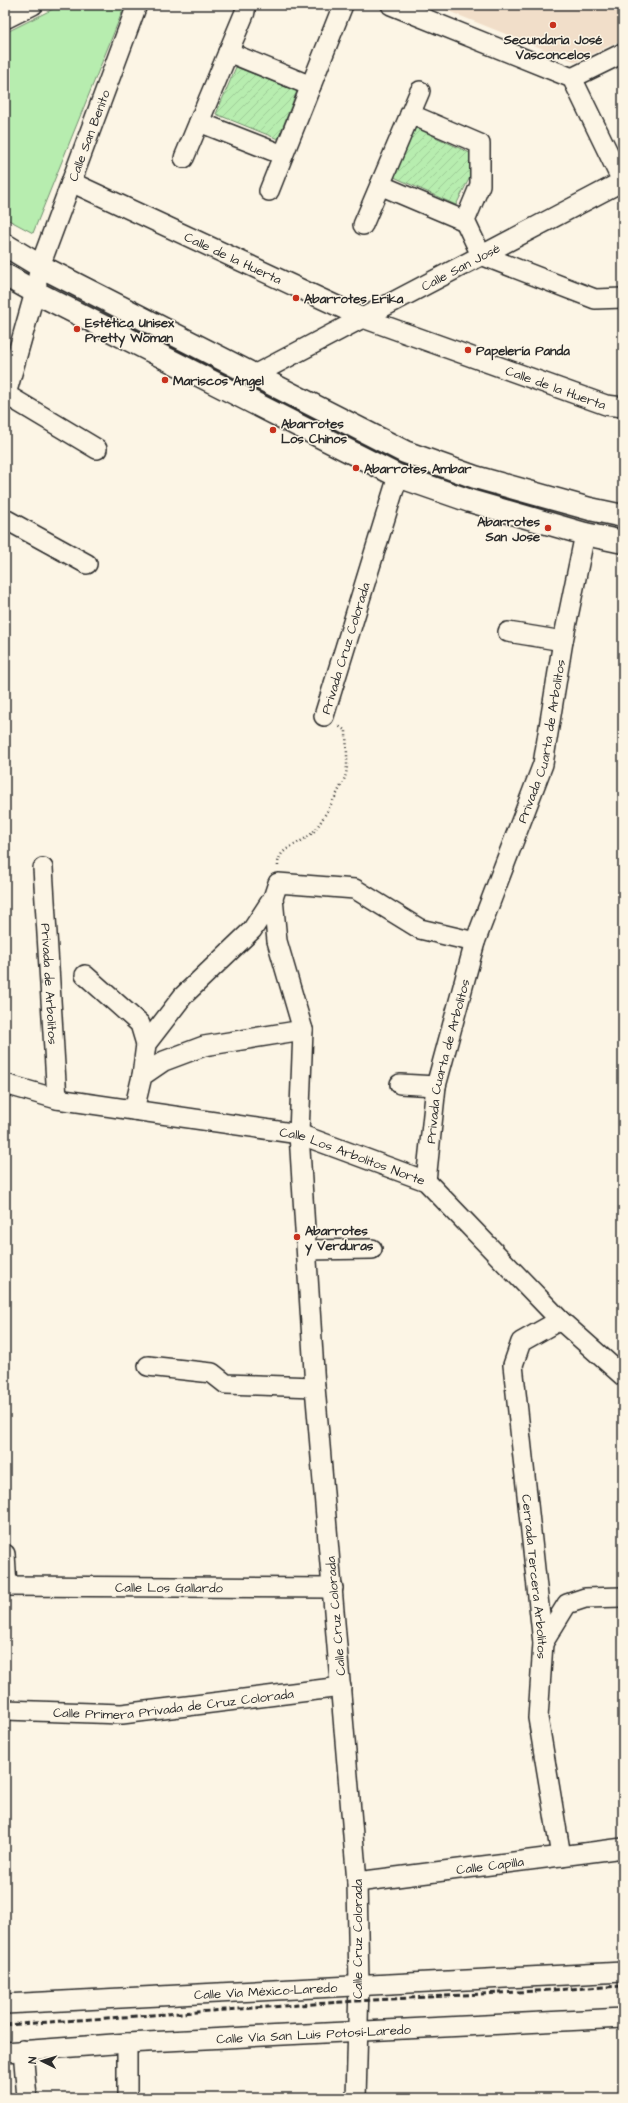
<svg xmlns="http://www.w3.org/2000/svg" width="628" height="2103" font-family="'Architects Daughter',sans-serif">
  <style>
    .built { fill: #f1dec9 }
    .green { fill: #b7edaf; stroke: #718c6d }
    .garden { fill: url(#garden-furrows); stroke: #718c6d }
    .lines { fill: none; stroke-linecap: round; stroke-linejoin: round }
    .street-casing { stroke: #2b2b2b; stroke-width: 22 }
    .secondary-casing { stroke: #2b2b2b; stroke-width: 25 }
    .path { stroke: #2b2b2b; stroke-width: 2.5; stroke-dasharray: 1 3; stroke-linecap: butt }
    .street { stroke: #fcf5e5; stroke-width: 19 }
    .secondary { stroke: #fcf5e5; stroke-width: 22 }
    .rail { stroke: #2b2b2b; stroke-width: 3; stroke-dasharray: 6 3; stroke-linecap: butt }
    .poi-dot { fill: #c8321e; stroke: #fcf5e5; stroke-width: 1.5 }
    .labels { text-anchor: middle; stroke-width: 3; stroke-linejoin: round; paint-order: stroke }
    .poi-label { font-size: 13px; font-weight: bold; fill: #2b2b2b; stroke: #fcf5e5; text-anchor: start }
    .street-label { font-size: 13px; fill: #2b2b2b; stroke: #fcf5e5 }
  </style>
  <defs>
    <pattern id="garden-furrows" width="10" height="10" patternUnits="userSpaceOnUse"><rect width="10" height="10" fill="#b7edaf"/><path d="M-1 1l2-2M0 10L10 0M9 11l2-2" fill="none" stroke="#9ecb97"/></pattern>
  </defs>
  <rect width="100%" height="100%" fill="#fcf5e5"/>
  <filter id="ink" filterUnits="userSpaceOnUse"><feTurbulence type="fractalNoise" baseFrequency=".025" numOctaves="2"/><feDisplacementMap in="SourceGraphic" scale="8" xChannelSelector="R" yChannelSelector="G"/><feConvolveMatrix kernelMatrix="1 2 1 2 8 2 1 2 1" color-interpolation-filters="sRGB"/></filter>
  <g filter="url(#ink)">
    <!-- built -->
    <path class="built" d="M433 5H620L623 10V39L576 62Z"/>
    <!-- green -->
    <path class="green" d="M61 5H125L33 233 5 218V33Z"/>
    <!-- garden -->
    <path class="garden" d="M236 67 297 91 278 139 216 114Z
      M414 127 470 153 472 173 456 205 394 177Z"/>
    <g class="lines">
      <!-- street casing -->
      <g class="street-casing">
        <g id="street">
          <path d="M391 5 572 78 623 183"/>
          <path d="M5 19 33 5"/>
          <path d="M228 52 311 86"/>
          <path d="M572 78 623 53"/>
          <path d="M410 114 480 144V185L465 221 481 255 595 299 623 298"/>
          <path d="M199 122 283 155"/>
          <path d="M184 158 245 12"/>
          <path id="s1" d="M71 182 363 318 606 405 623 407"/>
          <path d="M380 185 465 221"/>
          <path d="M269 191 343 5"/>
          <path d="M363 225 420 91"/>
          <path id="s2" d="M254 375 623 181"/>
          <path d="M5 394 97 449"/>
          <path id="s3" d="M5 398 35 292 40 266 137 5"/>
          <path d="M5 519 87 564"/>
          <path d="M508 632 563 641"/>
          <path id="s4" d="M324 716 398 476"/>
          <path id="s5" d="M43 868 57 1099"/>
          <path d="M85 975 140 1024 146 1044"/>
          <path d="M142 1076 146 1044 183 996 252 930 273 898"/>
          <path id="s6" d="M5 1084 57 1099 299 1134 426 1181 560 1320 623 1376"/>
          <path d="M400 1084 436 1086"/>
          <path d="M134 1110 142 1076 164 1061 204 1046 303 1030"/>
          <path id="s7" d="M426 1181 436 1086 475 942 543 764 563 641 585 534"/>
          <path d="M307 1250 372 1249"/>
          <path id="s8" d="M560 1320 521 1342 513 1365 543 1643 538 1718 561 1856"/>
          <path d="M148 1366 212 1373 226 1384 315 1387"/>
          <path d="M5 1554 7 1586"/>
          <path id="s9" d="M5 1586 333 1588"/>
          <path d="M543 1643 567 1604 585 1598 623 1597"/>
          <path id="s10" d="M5 1710 122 1714 341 1687"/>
          <path id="s11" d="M357 1882 623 1848"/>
          <path id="s12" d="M5 2004 623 1972"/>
          <path d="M127 2043V2098"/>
          <path d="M23 2050 27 2098"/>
          <path id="s13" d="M5 2052 127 2043 623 2018"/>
          <path d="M356 2098 359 1985 357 1882 315 1387 299 1134 303 1030 277 941 273 898 278 883 355 889 420 929 475 942"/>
        </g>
      </g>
      <!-- secondary casing -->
      <g class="secondary-casing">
        <path id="secondary" d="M5 245 40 266 405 452 475 477 590 509 623 516
          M5 275 35 292 398 476 470 501 585 534 623 542"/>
      </g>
      <!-- path -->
      <path class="path" d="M278 866C277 846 303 845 315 830 321 823 342 786 345 777 349 767 346 743 346 731L337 725"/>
      <!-- street -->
      <use href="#street" class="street"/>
      <!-- secondary -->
      <use href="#secondary" class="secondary"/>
      <!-- rail -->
      <path class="rail" d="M5 2025 357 2001 623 1986"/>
    </g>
  </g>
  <!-- markers -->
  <g class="poi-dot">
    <circle cx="553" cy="25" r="4"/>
    <circle cx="296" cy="298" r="4"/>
    <circle cx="77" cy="329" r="4"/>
    <circle cx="468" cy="350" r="4"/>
    <circle cx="165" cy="380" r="4"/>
    <circle cx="273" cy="430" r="4"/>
    <circle cx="356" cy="468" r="4"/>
    <circle cx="548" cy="528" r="4"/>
    <circle cx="297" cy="1237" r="4"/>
  </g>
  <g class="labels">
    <!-- poi labels -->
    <g class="poi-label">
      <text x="553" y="44" text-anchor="middle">Secundaria José<tspan x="553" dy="15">Vasconcelos</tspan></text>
      <text x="304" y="303">Abarrotes Erika</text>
      <text x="85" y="327">Estética Unisex<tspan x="85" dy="15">Pretty Woman</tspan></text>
      <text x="476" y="355">Papelería Panda</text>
      <text x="173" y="385">Mariscos Angel</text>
      <text x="281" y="428">Abarrotes<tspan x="281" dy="15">Los Chinos</tspan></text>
      <text x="364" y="473">Abarrotes Ambar</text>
      <text x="540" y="526" text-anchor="end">Abarrotes<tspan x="540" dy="15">San Jose</tspan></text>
      <text x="305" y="1235">Abarrotes<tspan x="305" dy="15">y Verduras</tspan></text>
    </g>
    <!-- street labels -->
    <g class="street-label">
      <text dy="5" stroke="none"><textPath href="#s3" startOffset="276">Calle San Benito</textPath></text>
      <text dy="5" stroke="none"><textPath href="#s1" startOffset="179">Calle de la Huerta</textPath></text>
      <text dy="5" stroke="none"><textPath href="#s2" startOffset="233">Calle San José</textPath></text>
      <text dy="5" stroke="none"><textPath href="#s1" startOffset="527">Calle de la Huerta</textPath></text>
      <text dy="5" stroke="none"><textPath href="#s4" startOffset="71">Privada Cruz Colorada</textPath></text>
      <text dy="5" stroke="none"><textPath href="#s7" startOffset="457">Privada Cuarta de Arbolitos</textPath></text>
      <text dy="5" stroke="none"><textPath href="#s5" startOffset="116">Privada de Arbolitos</textPath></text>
      <text dy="5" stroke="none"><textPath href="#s7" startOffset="122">Privada Cuarta de Arbolitos</textPath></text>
      <text dy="5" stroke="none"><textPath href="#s6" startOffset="356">Calle Los Arbolitos Norte</textPath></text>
      <text dy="5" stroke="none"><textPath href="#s8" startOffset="282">Cerrada Tercera Arbolitos</textPath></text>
      <text dy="5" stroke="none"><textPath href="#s9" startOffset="164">Calle Los Gallardo</textPath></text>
      <text transform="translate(335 1616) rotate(-95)" y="5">Calle Cruz Colorada</text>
      <text dy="5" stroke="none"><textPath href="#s10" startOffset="169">Calle Primera Privada de Cruz Colorada</textPath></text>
      <text dy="5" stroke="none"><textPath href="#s11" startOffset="134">Calle Capilla</textPath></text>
      <text transform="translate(357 1939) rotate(-90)" y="5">Calle Cruz Colorada</text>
      <text dy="5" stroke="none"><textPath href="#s12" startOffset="261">Calle Vía México-Laredo</textPath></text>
      <text dy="5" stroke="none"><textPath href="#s13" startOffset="309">Calle Vía San Luis Potosí-Laredo</textPath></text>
    </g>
  </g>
  <!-- margin -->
  <rect width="628" height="2103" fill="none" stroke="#fcf5e5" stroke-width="20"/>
  <rect x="10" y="10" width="608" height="2083" fill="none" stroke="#2b2b2b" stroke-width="1.5" filter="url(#ink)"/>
  <!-- north arrow -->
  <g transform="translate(42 2061) rotate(275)" stroke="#fcf5e5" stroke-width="3" paint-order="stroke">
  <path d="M0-3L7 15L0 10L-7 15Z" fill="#2b2b2b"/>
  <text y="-6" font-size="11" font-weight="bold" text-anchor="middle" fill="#2b2b2b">N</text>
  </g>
</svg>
